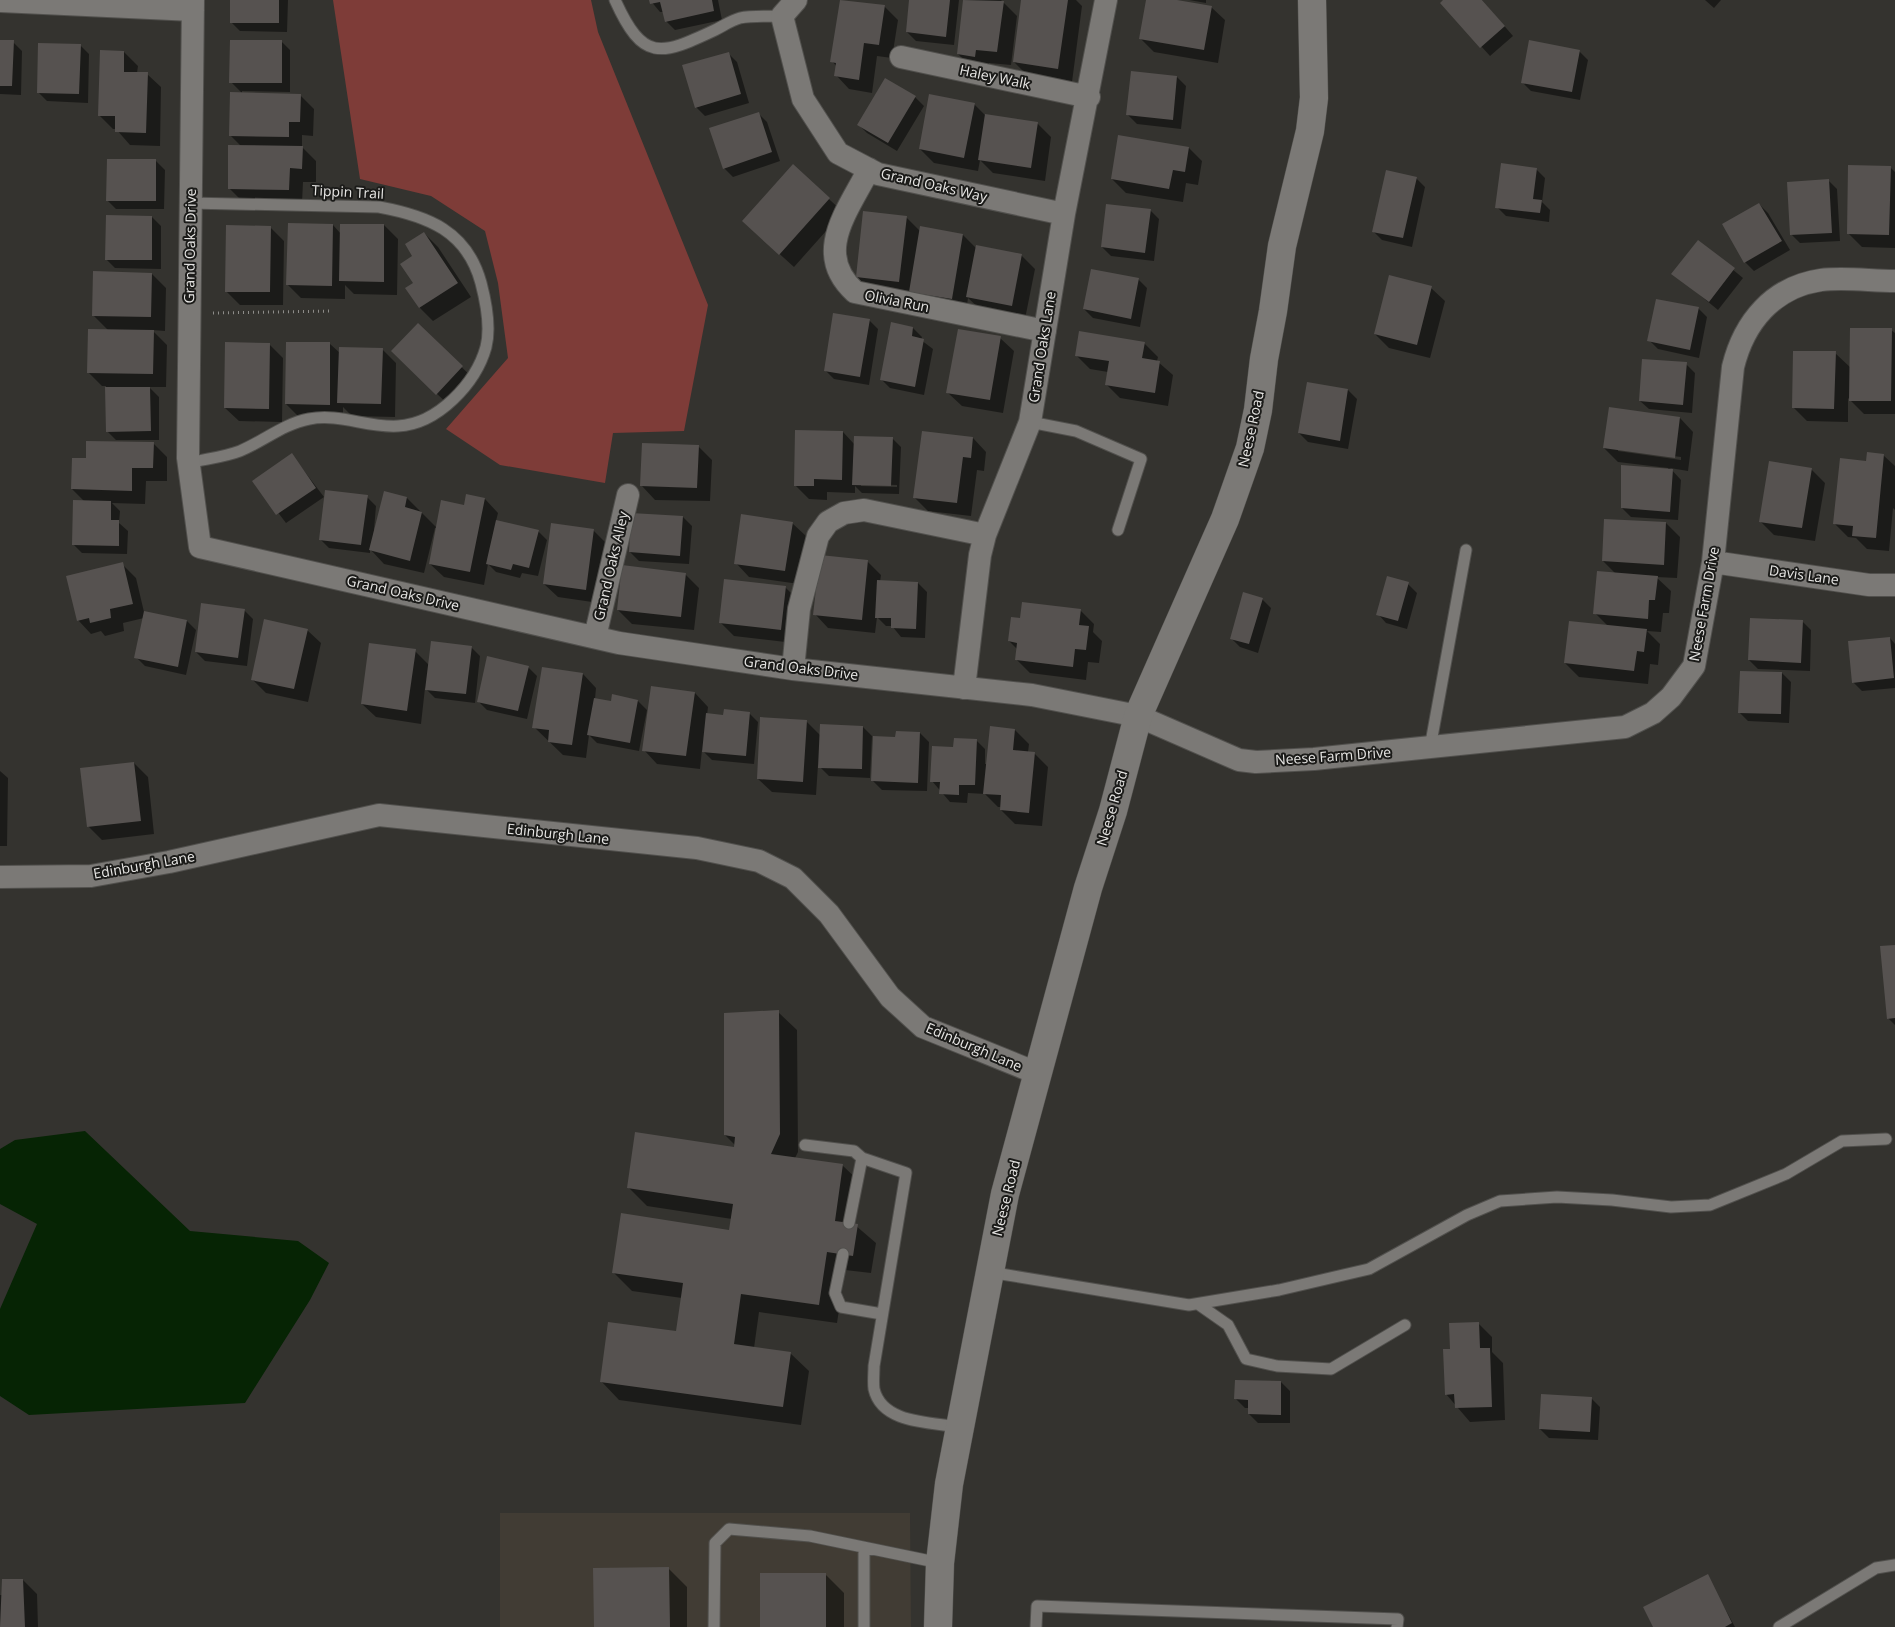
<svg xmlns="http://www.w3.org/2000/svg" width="1895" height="1627" font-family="'Open Sans',sans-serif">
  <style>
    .built { fill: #413c34 }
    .green { fill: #7e3c38 }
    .water { fill: #062404 }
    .shadow { fill: #0007; fill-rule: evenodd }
    .building { fill: #565250 }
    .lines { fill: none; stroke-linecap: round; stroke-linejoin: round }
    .service-casing { stroke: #51504d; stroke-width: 13 }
    .minor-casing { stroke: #51504d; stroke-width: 24 }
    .tertiary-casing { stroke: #51504d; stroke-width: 29 }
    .path { stroke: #8e8d8a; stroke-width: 3; stroke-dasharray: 1 4; stroke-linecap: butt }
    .service { stroke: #7b7976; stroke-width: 11 }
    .minor { stroke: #7b7976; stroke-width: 22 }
    .tertiary { stroke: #7b7976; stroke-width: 28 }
    .labels { text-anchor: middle; stroke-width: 4; stroke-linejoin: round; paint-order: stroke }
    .street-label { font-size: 14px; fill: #e7e6e4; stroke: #1b1b19 }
  </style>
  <rect width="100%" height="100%" fill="#34332f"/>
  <!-- built -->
  <path class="built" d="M500 1513H910L911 1627H500Z"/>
  <!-- green -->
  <path class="green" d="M333 0H591L598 32 708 305 684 431 613 433 605 483 500 465 446 429 508 358 498 283 485 231 431 196 360 179Z"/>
  <!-- water -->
  <path class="water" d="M85 1131 190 1231 298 1241 329 1263 310 1300 245 1403 29 1415 0 1396V1309L37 1224 0 1204V1149L15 1140Z"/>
  <!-- shadow -->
  <path class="shadow" d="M231 0H288L287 32 240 31 231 22Z
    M650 0H718L722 20 675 30 666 21 664 12H660Z
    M910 0H959L954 45 916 41 907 32Z
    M965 0H1001L1017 16 1011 65 989 63V70L972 68 958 54Z
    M1023 0H1076L1082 6 1072 82 1028 76 1014 62Z
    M1147 0H1170L1211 7 1225 20 1218 63 1154 52 1141 39Z
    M1189 0H1206V3Z
    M1445 0H1482L1513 36 1490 56 1442 3Z
    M1705 0H1721L1714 8Z
    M884 6 898 20 892 58 877 56 872 93 849 89 836 75 837 67 832 61Z
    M0 41 13 42 22 51 21 95 0 94Z
    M281 41 290 50V92L242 91V93L231 82Z
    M80 45 89 54 88 103 47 101 38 92Z
    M1579 51 1588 60 1580 100 1531 91 1522 82Z
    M124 52 138 66 137 73 147 74 161 87 160 146 130 145 116 129H113L99 115Z
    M728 53 737 62 749 103 705 116 696 107Z
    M1177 77 1186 86 1181 129 1137 124 1128 115Z
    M300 95 314 109 313 136 302 135V147L316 161V182H303L302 203 243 202 229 188 241 146 230 135Z
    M915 97 924 106 897 151 867 133 858 124Z
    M974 104 986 116 1038 124 1051 137 1045 181 993 173 980 160 978 171 934 163 920 149Z
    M758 113 767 122 780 161 733 177 724 168Z
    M1189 148 1202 161 1198 185 1186 183 1183 202 1126 193 1112 179Z
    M156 161 165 170 164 209H116L107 200Z
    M793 166 843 212 794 267 743 221Z
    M1890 167 1895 172V248L1862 247 1848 233Z
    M1536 169 1545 178 1542 202 1550 210 1549 222 1506 216 1497 207Z
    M1416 178 1425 187 1412 247 1382 240 1373 231Z
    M1828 180 1837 189 1840 241 1800 243 1791 234Z
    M1759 204 1768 213 1790 250 1754 271 1745 262Z
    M1150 210 1159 219 1154 261 1111 256 1102 247Z
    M152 217 161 226V269L115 268 106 259Z
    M906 217 920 231 963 235 977 249 1021 255 1035 269 1025 319 981 310 968 298 966 312 871 290 857 277Z
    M333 225 341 234 384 225 398 239 397 295 354 294 345 285V299L301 298 287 284Z
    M270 227 284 241 283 305H240L226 291Z
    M424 233 438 247 471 297 433 321 420 308 407 288 415 283 414 256Z
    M1698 241 1743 278 1718 310 1673 273Z
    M152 274 166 288 165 331 152 330 167 345 166 387H149L159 397V440H116L107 431 106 386H102L88 372 108 330 93 315Z
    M1138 279 1147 288 1140 327 1093 318 1084 309Z
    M1431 288 1445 301 1430 358 1389 348 1375 334Z
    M1698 308 1707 317 1699 358 1658 349 1649 340Z
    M869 320 878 329 869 385 834 379 825 370Z
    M418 325 476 381 451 407 406 365Z
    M913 328 922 337 921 340 933 349 924 395 890 388 881 379Z
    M1891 330 1895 333V414H1864L1848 398V422L1807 421 1793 407 1835 353 1851 368Z
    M1000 338 1014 351 1003 413 962 406 948 393Z
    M1144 343 1158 357 1157 361 1173 375 1168 406 1120 398 1106 384 1108 372 1090 369 1076 355Z
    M269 344 283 358 282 422 239 421 225 408Z
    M330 344 340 353 382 349 396 363 395 417 352 416 343 407V418H300L286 404Z
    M1686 364 1695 373 1692 413 1649 409 1640 401Z
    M1308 384 1348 390 1357 399 1348 449 1308 442 1299 433Z
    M1680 418 1693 432 1688 471 1670 468 1681 480 1678 520 1631 517 1622 508V467L1668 470V468L1618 462 1604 448ZM1618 449 1681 457V460L1618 451Z
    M843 432 855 445 892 438 901 447 899 494 862 493 855 486V493L827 492V500L809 499 795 485ZM861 484 897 485V487L861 486Z
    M973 438 986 452 984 471 977 470 971 516 928 511 914 497Z
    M153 443 167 457V481H146L145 504 112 503 120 511 119 523 128 531 127 554 82 553 73 544 85 502 72 489 87 459Z
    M698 446 712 460 710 501 655 500 642 486Z
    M292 455 324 497 286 523 254 481Z
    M1883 455 1895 466V510L1893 508 1889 551 1867 549 1856 538 1848 537 1835 524 1867 462Z
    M1811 469 1825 483 1815 541 1774 535 1760 521Z
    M385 493 407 498 437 528H435L424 573 384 564 370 549V553L329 548 320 539 367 497 376 506 373 542Z
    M485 499 498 513 496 521 538 531 547 540 538 576 522 573 520 578 496 572 488 564 484 585 444 577 430 564 465 506Z
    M683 517 692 526 689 564 639 561 630 552Z
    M792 523 806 536 799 584 749 577 736 563Z
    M1666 523 1680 537 1677 578 1656 577 1671 591 1669 613H1663L1661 632 1647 631 1660 644 1658 665 1650 664 1648 684 1579 677 1565 663 1608 626 1595 613 1616 574 1603 561Z
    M593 530 607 544 599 603 558 597 544 584Z
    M867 561 881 575 880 582 918 583 927 592 925 638 901 637 892 626H886L877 617 875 633 828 628 815 614Z
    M122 564 136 578 144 612 187 621 196 630 186 675 145 666 136 657 144 618 123 623 124 631 105 636 101 631 91 634 78 620Z
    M685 574 699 588 694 630 632 624 618 610Z
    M1408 584 1417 593 1407 629 1386 623 1378 614Z
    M785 587 799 601 794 643 734 636 720 622Z
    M1262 599 1271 608 1258 653 1240 647 1231 638Z
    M244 610 253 619 247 666 205 661 196 652Z
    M1080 610 1094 624 1093 632 1102 641 1099 663 1088 662 1086 680 1030 673 1016 659 1017 649 1009 641 1021 619Z
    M1802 621 1811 630 1810 671 1758 669 1749 660Z
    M307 630 321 643 308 702 266 693 252 679Z
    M1890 638 1895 644V688L1862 691 1853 682Z
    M471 647 480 656 475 703 435 698 425 688 421 724 376 717 362 704 415 651 429 665Z
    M528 667 537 676 527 719 487 710 478 701Z
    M1782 673 1791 682 1789 723 1748 721 1739 712Z
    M583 674 596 688 595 699 612 702 638 701 647 710 639 751 597 743 589 735 586 758 563 755 534 727Z
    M695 693 708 707 707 715 724 716 749 713 758 722 754 764 712 760 702 750 700 769 657 764 644 750Z
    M806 721 821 736 863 727 872 736 870 778 829 776 818 765 816 795 772 792 758 779Z
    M1015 730 1029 744 1028 752 1034 753 1048 767 1042 826 1015 824 1001 810V807H998L985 794 968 793 967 803 950 802 932 781 955 748 976 740 985 749V764H987Z
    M920 733 929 742 927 791 882 790 873 781 896 738Z
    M134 763 148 777 154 834 102 840 88 826Z
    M0 771 8 778 7 846H0Z
    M1895 946V1025L1888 1018Z
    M778 1012 797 1030 798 1152 795 1158 842 1165 861 1183 855 1225 876 1243 871 1273 845 1270 837 1323 759 1312 754 1348 790 1353 809 1371 801 1425 619 1400 601 1381 677 1333 682 1298 632 1291 614 1273 730 1231 732 1219 647 1206 629 1188 735 1149V1145L725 1135Z
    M1478 1323 1492 1337V1352L1503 1363 1505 1420 1470 1422 1446 1394 1451 1350Z
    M1281 1382 1290 1391V1423H1258L1249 1414V1408H1245L1236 1399Z
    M1591 1398 1600 1407 1598 1440 1549 1438 1540 1429Z
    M668 1568 687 1587V1627H595Z
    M826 1575 844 1593V1627H761Z
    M1707 1576 1735 1627H1655Z
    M23 1580 37 1594 38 1627H0V1595H3Z"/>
  <!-- building -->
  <path class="building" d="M230 0H279V23H230Z
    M649 0H712L714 11 665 22 660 2 650 4Z
    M840 0 885 5 879 45 864 43 859 80 834 76 836 63 830 62Z
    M909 0H950L946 37 906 32Z
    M963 0 1004 1 997 52 976 50 975 57 957 54Z
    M1021 0H1068L1058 69 1013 62Z
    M1146 0H1177L1212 6 1204 50 1139 39Z
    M1443 0H1482L1505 26 1480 48 1440 3Z
    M0 40H14L12 86H0Z
    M230 40H282V83H229Z
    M1529 40 1580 50 1572 92 1521 83Z
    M38 43 81 44 79 94 37 93Z
    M100 50 124 51V72H148L146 133 115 132V116H98Z
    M729 52 741 94 695 108 682 65Z
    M1131 71 1177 76 1173 120 1126 115Z
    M885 78 916 96 888 143 857 125Z
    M230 92 301 94 300 122H289V137L229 136Z
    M929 94 975 103 964 158 919 149Z
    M759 112 772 152 723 169 709 128Z
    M985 114 1038 122 1031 168 978 160Z
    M1118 135 1189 147 1185 172 1173 170 1169 189 1111 179Z
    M228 145 303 146 302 169 290 168 289 190 228 189Z
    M107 159H156V201H106Z
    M1501 163 1537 168 1533 199 1542 200 1540 213 1495 208Z
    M793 164 830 198 779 255 742 221Z
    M1848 165 1891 166 1889 235 1847 234Z
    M1386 170 1417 177 1403 238 1372 232Z
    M1829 179 1832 233 1790 235 1787 182Z
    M1759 203 1782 241 1744 263 1722 224Z
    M1106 204 1151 209 1145 253 1101 247Z
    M863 211 907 216 899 282 856 277Z
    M106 215 152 216V260H105Z
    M288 223 333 224 332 286 286 285Z
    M340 224H384V282L339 281Z
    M226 225 271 226 270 292H225Z
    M920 226 963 234 952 299 909 292Z
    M424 232 458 283 419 308 405 288 413 283 400 264 412 256 405 244Z
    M1698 240 1735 268 1709 302 1671 274Z
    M976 245 1022 254 1012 306 966 297Z
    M1091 269 1139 278 1131 319 1083 309Z
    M93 271 152 273 151 317 92 316Z
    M1389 275 1432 286 1417 345 1374 334Z
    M1656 299 1699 307 1690 350 1647 341Z
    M833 313 870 319 860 377 824 371Z
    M891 322 913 327 912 336 924 339 915 387 880 380Z
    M418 323 463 366 436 395 391 351Z
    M1850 328H1892L1891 401H1849Z
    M88 329 154 330 153 374 87 373Z
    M958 329 1001 336 990 400 946 393Z
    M1079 331 1145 342 1142 358 1160 361 1155 393 1105 385 1109 361 1075 356Z
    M225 342 270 343 269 409 224 408Z
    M286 342H330V405L285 404Z
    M339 347 383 348 381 404 337 403Z
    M1793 351H1836L1834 409 1792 408Z
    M1642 359 1687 362 1683 405 1639 401Z
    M1307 382 1348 389 1340 441 1298 433Z
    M105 387H150L151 431 106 432Z
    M1609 407 1680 417 1675 458 1603 448Z
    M795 430 843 431 842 480 814 479V486H794Z
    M922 431 973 437 971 458 963 457 957 503 913 498Z
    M854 436 893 437 891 486 852 485Z
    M86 441 154 442 153 468H132V491L71 489 72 458H86Z
    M642 443 699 445 697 488 640 486Z
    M1867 452 1884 454 1876 538 1852 536 1853 526 1833 524 1840 458 1866 461Z
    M292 453 316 488 276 515 252 481Z
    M1769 461 1812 468 1802 528 1759 522Z
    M1621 465 1673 469 1670 512 1621 508Z
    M325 490 368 495 361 545 319 540Z
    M384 491 407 497 405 507 422 512 410 561 369 550Z
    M466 494 485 498 470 572 429 564 441 500 464 505Z
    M73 500 111 501V520H119V546L72 545Z
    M631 513 683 516 680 556 629 552Z
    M741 514 793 522 785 571 734 564Z
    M1604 519 1666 522 1664 565 1602 561Z
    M496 520 539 530 529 568 513 564 511 570 486 564Z
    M551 523 594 529 586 590 543 584Z
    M820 555 868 560 862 620 813 615Z
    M123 562 133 604 110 609 111 618 90 623 89 618 77 621 66 576Z
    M622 565 686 573 681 617 617 610Z
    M1597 571 1658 576 1655 600H1649L1648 619 1593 614Z
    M1387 576 1409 582 1398 621 1376 615Z
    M724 579 786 586 781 630 719 623Z
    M877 580 918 582 916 629 891 628V618H875Z
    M1243 592 1263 598 1249 644 1230 639Z
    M1022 602 1081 609 1079 625 1089 626 1086 650 1075 649 1073 667 1015 660 1017 643 1008 641 1011 617 1020 618Z
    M201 603 245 609 238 658 195 652Z
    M144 611 187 620 178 667 134 658Z
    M1750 618 1803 620 1801 663 1748 660Z
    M264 619 308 629 294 689 251 680Z
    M1569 621 1647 629 1644 652 1637 651 1634 671 1564 663Z
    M1890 637 1894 678 1852 683 1848 641Z
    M431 641 472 646 466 694 425 690Z
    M369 643 416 649 407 711 361 704Z
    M487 656 529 666 518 711 477 702Z
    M542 667 583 673 572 745 548 742 549 730 532 728Z
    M1740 671 1782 672 1781 714 1738 713Z
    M651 686 695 692 686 756 642 751Z
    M612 694 638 700 630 743 587 735 594 698 611 701Z
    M724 709 750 712 746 756 702 752 706 713 723 715Z
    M760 717 807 720 803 782 757 779Z
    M820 724 863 726 862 769 818 768Z
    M990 726 1015 729 1013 750 1035 752 1029 813 1000 810 1001 795 983 794Z
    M896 731 920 732 918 783 871 781 873 736 895 737Z
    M954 738 977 739 975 785H959V795L939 794 940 782H930L932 746 953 747Z
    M134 762 141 821 87 827 80 768Z
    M1895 945V1018L1887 1019 1880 946Z
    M779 1010 780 1134 771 1154 843 1164 835 1221 858 1224 853 1256 827 1252 819 1305 741 1294 734 1344 791 1352 783 1407 600 1382 608 1322 676 1331 683 1283 612 1273 621 1213 729 1230 733 1204 627 1188 635 1132 734 1147 735 1137 724 1135V1013Z
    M1479 1322 1480 1348H1490L1492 1407 1455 1408 1454 1394 1445 1395 1443 1349H1450L1449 1323Z
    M1235 1380 1281 1381V1415L1248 1414V1400L1234 1399Z
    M1541 1394 1592 1397 1590 1432 1539 1429Z
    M669 1567 670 1627H594L593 1568Z
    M760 1573H826V1627H760Z
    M1708 1574 1732 1623 1725 1627H1653L1643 1607Z
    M2 1579H23L25 1627H0Z"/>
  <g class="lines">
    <!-- service casing -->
    <g class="service-casing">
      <path id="service" d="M615 0C643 62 660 56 715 30 723 26 732 20 740 18 753 15 768 17 782 16
        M1030 422 1076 431 1141 459 1118 530
        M189 463C205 459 225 457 240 451 264 441 283 424 309 419 340 413 367 428 398 426 438 424 476 383 486 347 491 327 486 302 481 283 467 231 428 216 379 207L190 203
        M1430 748 1466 550
        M805 1145 854 1151 862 1158 906 1173 874 1366C874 1373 873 1382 874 1389 882 1424 931 1422 959 1427
        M849 1223 862 1158
        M843 1254 835 1293 841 1307 882 1314
        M989 1272 1189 1305 1279 1290 1369 1269 1467 1215 1500 1201 1557 1197 1612 1200 1671 1207 1710 1205 1786 1174 1842 1141 1886 1139
        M1198 1304 1228 1325 1246 1359 1277 1366 1331 1369 1405 1325
        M864 1548V1627
        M714 1627 715 1543 729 1529 810 1536 940 1563
        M1036 1627 1037 1606 1398 1619 1397 1627
        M1779 1627 1876 1568 1895 1565"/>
    </g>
    <!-- minor casing -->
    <g class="minor-casing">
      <path id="minor" d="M193 0 188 458 200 547 619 643 793 669 1032 695 1138 716 1239 760 1256 762 1314 759 1625 727 1653 713 1671 697 1694 666 1713 562 1733 367C1744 322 1773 287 1821 280 1845 277 1871 281 1895 281
        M796 0 782 16 803 99 838 153 878 174 1064 214
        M0 1 193 10
        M901 57 1089 97
        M869 169C848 211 812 253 855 292L1045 331
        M1713 562 1869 585H1895
        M595 637 628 495
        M793 669 799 609 818 536 828 522 844 513 864 510 985 535
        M964 688 980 555 985 535 1030 422 1064 214 1106 0
        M0 877 91 876 169 862 379 815 697 848 759 861 793 878 829 914 890 997 923 1027 1039 1074"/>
    </g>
    <!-- tertiary casing -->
    <g class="tertiary-casing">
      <path id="tertiary" d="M938 1627 940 1563 949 1484 1005 1194 1088 888 1113 811 1138 716 1225 519 1250 448 1258 410 1264 359 1273 311 1282 246 1310 131 1314 98 1312 0"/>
    </g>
    <!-- path -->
    <path class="path" d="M213 313 332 311"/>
    <!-- service -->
    <use href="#service" class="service"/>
    <!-- minor -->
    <use href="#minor" class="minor"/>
    <!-- tertiary -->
    <use href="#tertiary" class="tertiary"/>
  </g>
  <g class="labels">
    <!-- street labels -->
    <g class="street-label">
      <text transform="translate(995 77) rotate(12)" y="5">Haley Walk</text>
      <text transform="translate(934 185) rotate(13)" y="5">Grand Oaks Way</text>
      <text transform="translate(348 192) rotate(3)" y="5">Tippin Trail</text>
      <text transform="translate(190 246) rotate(-89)" y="5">Grand Oaks Drive</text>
      <text transform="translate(897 301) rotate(11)" y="5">Olivia Run</text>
      <text transform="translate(1042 347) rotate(-81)" y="5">Grand Oaks Lane</text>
      <text transform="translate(1251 429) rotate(-78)" y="5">Neese Road</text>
      <text transform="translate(611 566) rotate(-77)" y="5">Grand Oaks Alley</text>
      <text transform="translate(1804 575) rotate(8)" y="5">Davis Lane</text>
      <text transform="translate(403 593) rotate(13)" y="5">Grand Oaks Drive</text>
      <text transform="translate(1704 604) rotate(-80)" y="5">Neese Farm Drive</text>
      <text transform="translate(801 668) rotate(7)" y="5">Grand Oaks Drive</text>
      <text transform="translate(1333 756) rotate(-4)" y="5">Neese Farm Drive</text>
      <text transform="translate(1112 808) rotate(-74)" y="5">Neese Road</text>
      <text transform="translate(558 834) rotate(6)" y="5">Edinburgh Lane</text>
      <text transform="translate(144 865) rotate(-10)" y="5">Edinburgh Lane</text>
      <text transform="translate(974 1047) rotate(23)" y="5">Edinburgh Lane</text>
      <text transform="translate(1006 1198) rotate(-76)" y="5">Neese Road</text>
    </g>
  </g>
</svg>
